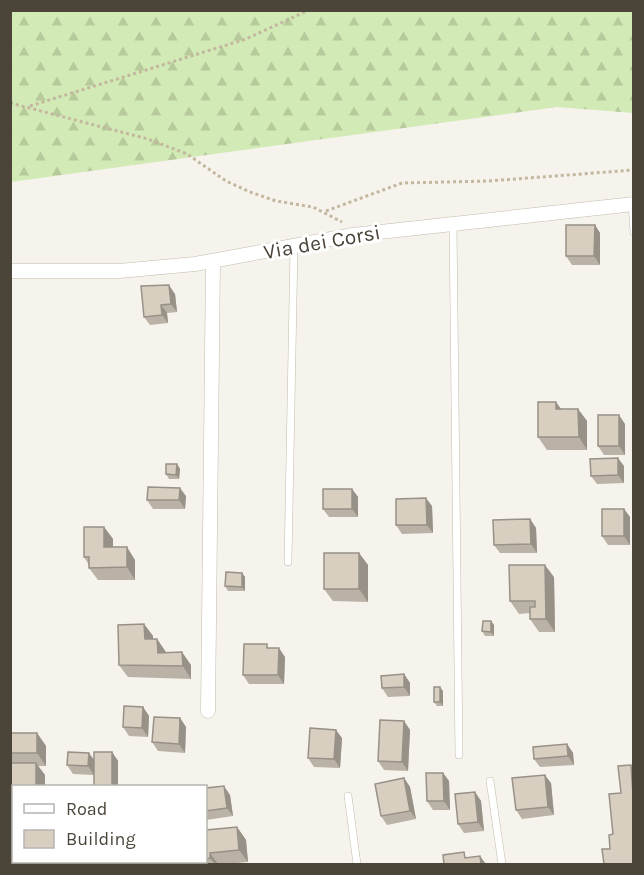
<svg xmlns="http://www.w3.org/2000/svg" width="644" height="875" font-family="Karla,sans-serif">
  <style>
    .forest { fill: url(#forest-firs) }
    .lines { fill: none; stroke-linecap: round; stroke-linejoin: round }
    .lane-casing { stroke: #c2bbae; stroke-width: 8 }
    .street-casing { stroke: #c2bbae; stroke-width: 15 }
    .path { stroke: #c4b79f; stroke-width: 3; stroke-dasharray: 3 3; stroke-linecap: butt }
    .lane { stroke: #fff; stroke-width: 7 }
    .street { stroke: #fff; stroke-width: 14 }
    .wall { fill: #bab2a6 }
    .shaded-wall { fill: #979187 }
    .building { fill: #d8cfc1; stroke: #979187; stroke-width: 1.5 }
    .labels { text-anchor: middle; stroke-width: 6; stroke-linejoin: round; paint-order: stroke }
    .street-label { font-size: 21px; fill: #4b4439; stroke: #fff }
  </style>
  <defs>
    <pattern id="forest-firs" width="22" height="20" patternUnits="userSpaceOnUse" patternTransform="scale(1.5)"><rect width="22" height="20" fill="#d2eab5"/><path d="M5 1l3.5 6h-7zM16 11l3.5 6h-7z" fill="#b6ca9c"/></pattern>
  </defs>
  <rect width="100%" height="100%" fill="#f6f3ec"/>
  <!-- forest -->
  <path class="forest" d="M10 11H633V113L557 107 11 182Z"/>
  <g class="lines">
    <!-- lane casing -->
    <g class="lane-casing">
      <path id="lane" d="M632 204 634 232
        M453 224 459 755
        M288 562 294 246
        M490 781 502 864
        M348 796 357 864"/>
    </g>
    <!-- street casing -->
    <g class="street-casing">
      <path id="street" d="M10 271H119L195 264 353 235 634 204
        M208 711 213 262"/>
    </g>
    <!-- path -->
    <path class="path" d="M10 103 148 139 187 154 226 181 250 192 276 201 313 207 342 222
      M30 106 246 39 309 10
      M326 211 402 183 489 181 634 170"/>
    <!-- lane -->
    <use href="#lane" class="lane"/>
    <!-- street -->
    <use href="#street" class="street"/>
  </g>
  <!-- wall -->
  <path class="wall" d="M595 225 600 233V265H572L566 256Z
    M175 294 177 312 167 313 168 323 150 325 144 317Z
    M561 409H578L587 421V450H547L538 437Z
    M625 424V455H604L598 446Z
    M177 464 180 469 179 479H169L166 474Z
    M624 466V483L597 484 591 476Z
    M352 489 358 497V517H329L323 509Z
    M186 496 185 509H153L147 500Z
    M432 506 433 533 402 534 396 525Z
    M624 509 630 517V545H608L602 536Z
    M530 519 536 528 537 553H500L494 545Z
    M104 527 113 539V547L135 560V580H98L89 568V565L84 557Z
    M359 553 368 565V602L333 601 324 589Z
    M242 573 245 577V591H228L225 586Z
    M554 577 555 632H539L530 619V613L519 614 510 601Z
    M491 621 494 625V636H485L482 631Z
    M144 624 153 636V639H157L166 653 191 665V679L128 677 119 665Z
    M270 648 285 657 284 684H249L243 675Z
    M404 674 410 683V696L388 697 382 688Z
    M443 691V706H437L434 702Z
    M143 707 149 716 148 737 129 736 123 727Z
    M180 718 186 727 185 753 158 751 152 742Z
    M404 721 410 730 408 771 384 770 378 761Z
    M10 733H37L46 746V766H38L45 775V786H14V820H10Z
    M342 738 340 768 314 767 308 758Z
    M567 744 573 753 574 765 540 767 534 759Z
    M112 752 118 761 94 775 73 774 67 765 94 760Z
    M443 773 449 781 450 810H433L427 801Z
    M404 778 410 787 416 819 387 825 381 816Z
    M551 783 554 815 522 819 516 810Z
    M206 788 230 795 233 816 206 820Z
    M475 792 481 801 484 831 464 833 458 824Z
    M237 827 246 840 248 862 226 864H186L184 861H206V830Z
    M64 861H151V864H66Z"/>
  <!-- shaded-wall -->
  <path class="shaded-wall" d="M595 225 600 233V265L594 256Z
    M169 285 175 294 177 312 171 304Z
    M161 305 167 313 168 323 162 315Z
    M556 402 565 414 556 409Z
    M578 409 587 421V450L579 437Z
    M619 415 625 424V455L619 446Z
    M618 458 624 466V483L618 475Z
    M177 464 180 469 179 479 176 475Z
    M180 488 186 496 185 509 179 500Z
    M352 489 358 497V517L352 509Z
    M426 498 432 506 433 533 427 525Z
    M624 509 630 517V545L624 536Z
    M530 519 536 528 537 553 531 544Z
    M104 527 113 539V560L104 547Z
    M127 547 135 560V580L127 567Z
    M359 553 368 565V602L359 589Z
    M545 565 554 577 555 632 546 619Z
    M242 573 245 577V591L242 587Z
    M491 621 494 625V636L491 632Z
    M144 624 153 636V652L145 639Z
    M157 639 166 652V666L158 653Z
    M279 648 285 657 284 684 278 675Z
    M182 652 191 665V679L183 666Z
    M404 674 410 683V696L404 687Z
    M440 687 443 691V706L440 702Z
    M143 707 149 716 148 737 142 728Z
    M180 718 186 727 185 753 179 744Z
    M404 721 410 730 408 771 402 762Z
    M336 730 342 738 340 768 334 759Z
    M37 733 46 746V766L37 753Z
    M567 744 573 753 574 765 568 756Z
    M112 752 118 761V786H112Z
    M89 753 95 761 94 775 88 766Z
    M36 763 45 775V786H36Z
    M631 765 633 769V795Z
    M443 773 449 781 450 810 444 801Z
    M545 775 551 783 554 815 548 807Z
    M404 778 410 787 416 819 410 811Z
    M224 786 230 795 233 816 227 808Z
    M475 792 481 801 484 831 478 822Z
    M237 827 246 840 248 862 239 850Z
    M210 853 218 864H215L210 858Z
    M480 856 486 864H481Z
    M143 861H151V864H143Z"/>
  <!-- building -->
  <path class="building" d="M566 225H595L594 256H566Z
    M169 285 171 304 161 305 162 315 144 317 141 286Z
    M538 402H556V409H578L579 437H538Z
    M598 415H619V446H598Z
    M618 458V475L591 476 590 459Z
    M166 464H177L176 475 166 474Z
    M148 487 180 488 179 500H147Z
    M323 489H352V509H323Z
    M426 498 427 525H396V499Z
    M602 509H624V536H602Z
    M530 519 531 544 494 545 493 520Z
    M84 527H104V547H127V567L89 568V557H84Z
    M324 553H359V589H324Z
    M509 565H545L546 619H530V607H535V601H510Z
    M226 572 242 573V587L225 586Z
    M483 621H491V632L482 631Z
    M144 624 145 639H157L158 653 182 652 183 666 119 665 118 625Z
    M244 644H267V648H279L278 675H243Z
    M404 674V687L382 688 381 676Z
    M434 687H440V702H434Z
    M124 706 143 707 142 728 123 727Z
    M154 717 180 718 179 744 152 742Z
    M380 720 404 721 402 762 378 761Z
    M310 728 336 730 334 759 308 758Z
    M10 733H37V753H10Z
    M567 744 568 756 534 759 533 747Z
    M68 752 89 753 88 766 67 765Z
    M94 752H112V786H94Z
    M10 763H36V786H14V808H10Z
    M631 765 633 795V864H604L602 849H610L609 835 613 834 609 794 621 793 618 766Z
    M426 773H443L444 801H427Z
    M545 775 548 807 516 810 512 778Z
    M404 778 410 811 381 816 375 784Z
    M224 786 227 808 206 811V788Z
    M475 792 478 822 458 824 455 794Z
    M237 827 239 850 210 853V858L206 859V830Z
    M464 852 465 858 480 856 481 864H443H444L443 855Z
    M100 861H143V864H100Z"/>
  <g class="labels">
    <!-- street labels -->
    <g class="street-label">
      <text transform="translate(322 242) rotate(-10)" y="7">Via dei Corsi</text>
    </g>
  </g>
  <!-- border -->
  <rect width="644" height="875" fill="none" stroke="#4b4439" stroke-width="24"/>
  <!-- legend -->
  <rect x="12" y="785" width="195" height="78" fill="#ffffff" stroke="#b7b4b0" stroke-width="1.5"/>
  <rect x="24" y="804" width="30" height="9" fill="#ffffff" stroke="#b7b4b0" stroke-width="1.5"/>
  <text x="66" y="815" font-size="18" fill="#4b4439">Road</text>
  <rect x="24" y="830" width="30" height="18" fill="#d8cfc1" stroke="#b7b4b0" stroke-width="1.5"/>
  <text x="66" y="845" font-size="18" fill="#4b4439">Building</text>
</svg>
